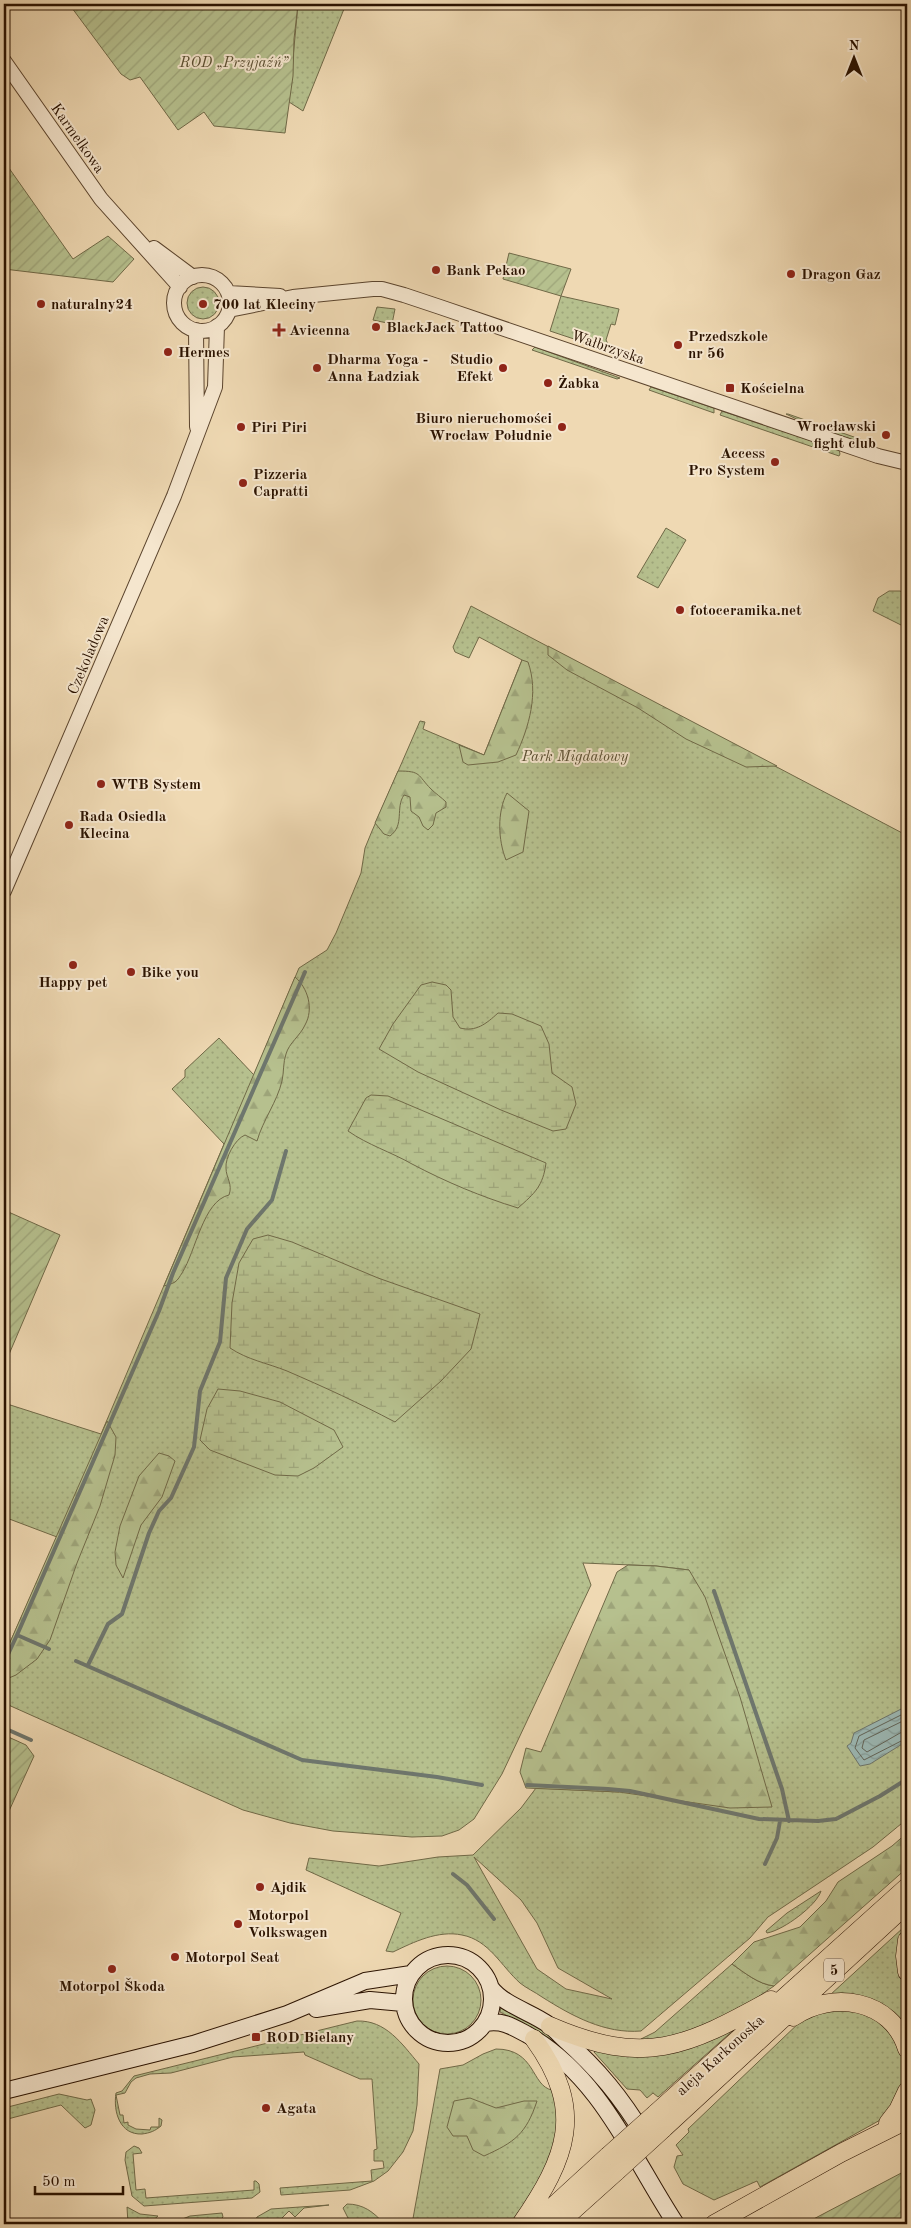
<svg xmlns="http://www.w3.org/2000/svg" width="911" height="2228" font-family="'Old Standard TT',serif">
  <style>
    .grass { fill: url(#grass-dots); stroke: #706947; fill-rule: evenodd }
    .forest { fill: url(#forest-firs); stroke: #706947 }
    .wetland { fill: url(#wetland-marsh); stroke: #706947 }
    .garden { fill: url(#garden-furrows); stroke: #706947 }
    .water { fill: url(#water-waves); stroke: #6e766d }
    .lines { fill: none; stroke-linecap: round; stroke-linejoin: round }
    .shore { stroke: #63665a; stroke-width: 1 }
    .stream { stroke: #6e766d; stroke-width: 4 }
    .tertiary-casing { stroke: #5b442d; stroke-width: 16 }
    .secondary-casing { stroke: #2a1200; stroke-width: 18 }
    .primary-casing { stroke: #2a1200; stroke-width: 19 }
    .tertiary { stroke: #f5e6ce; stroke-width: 14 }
    .secondary { stroke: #f5e6ce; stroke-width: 16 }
    .primary { stroke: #efd9b3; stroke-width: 18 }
    .primary-bridge-casing { stroke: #2a1200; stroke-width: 19; stroke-linecap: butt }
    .primary-bridge { stroke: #efd9b3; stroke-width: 18 }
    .poi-dot { fill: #8f2418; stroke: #f5e6ce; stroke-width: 2 }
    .labels { text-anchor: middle; stroke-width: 4; stroke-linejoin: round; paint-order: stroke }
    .shield { fill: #f5e6ce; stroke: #67523e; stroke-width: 1 }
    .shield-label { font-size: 14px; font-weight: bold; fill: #2a1200 }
    .park-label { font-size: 15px; font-style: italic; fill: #5b4f32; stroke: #f5e6ce }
    .street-label { font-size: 15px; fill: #2a1200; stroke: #f5e6ce }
    .poi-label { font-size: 15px; font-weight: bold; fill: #2a1200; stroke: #f5e6ce; text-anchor: start }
  </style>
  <defs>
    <pattern id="grass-dots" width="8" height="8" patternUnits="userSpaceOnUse" patternTransform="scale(1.25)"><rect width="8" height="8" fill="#b6c08e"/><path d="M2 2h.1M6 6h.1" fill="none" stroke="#9da479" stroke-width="1.8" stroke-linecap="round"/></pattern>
    <pattern id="forest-firs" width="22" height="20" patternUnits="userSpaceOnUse" patternTransform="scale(1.25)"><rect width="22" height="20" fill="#b6c08e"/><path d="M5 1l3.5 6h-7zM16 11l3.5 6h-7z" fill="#9da479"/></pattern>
    <pattern id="wetland-marsh" width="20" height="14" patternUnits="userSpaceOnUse" patternTransform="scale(1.25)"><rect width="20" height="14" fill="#b6c08e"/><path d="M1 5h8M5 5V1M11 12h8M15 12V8" fill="none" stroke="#9da479"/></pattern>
    <pattern id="garden-furrows" width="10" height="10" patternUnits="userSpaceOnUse" patternTransform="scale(1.25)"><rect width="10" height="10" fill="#b6c08e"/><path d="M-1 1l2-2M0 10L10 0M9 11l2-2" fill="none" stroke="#9da479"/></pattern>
    <pattern id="water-waves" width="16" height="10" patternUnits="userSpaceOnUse" patternTransform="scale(1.25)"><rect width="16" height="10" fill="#9cb9b5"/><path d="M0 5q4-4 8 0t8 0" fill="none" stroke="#879e9a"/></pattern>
  </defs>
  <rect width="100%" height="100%" fill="#efd9b3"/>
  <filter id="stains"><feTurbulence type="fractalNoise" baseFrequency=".004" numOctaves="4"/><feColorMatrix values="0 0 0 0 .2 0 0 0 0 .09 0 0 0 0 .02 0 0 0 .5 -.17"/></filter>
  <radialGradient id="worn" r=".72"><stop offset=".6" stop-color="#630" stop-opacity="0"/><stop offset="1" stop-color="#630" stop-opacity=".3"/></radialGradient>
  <!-- grass -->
  <path class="grass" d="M298 4H346L303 111 289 102Z
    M187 303a16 16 0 1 1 32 0a16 16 0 1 1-32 0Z
    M561 296 619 309 615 325 611 324 606 340 608 344 607 350 550 331Z
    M377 307 395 309 392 324 373 320Z
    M535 347 620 378 617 379 532 350Z
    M651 387 714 408V413L649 390Z
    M722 411 839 450 840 454 839 456 720 415Z
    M786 414H788L877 445 875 446C844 438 814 428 786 414Z
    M666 528 686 540 658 588 637 577Z
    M889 591H900L907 594V628L873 611 878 598Z
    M471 606 906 835 907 833V1819L873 1847 768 1917 750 1938 641 2031C605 2034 572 2016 542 1997 535 1992 526 1988 520 1983 501 1966 489 1940 462 1935 438 1930 414 1942 393 1952L386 1951 401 1913 306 1870 309 1858 379 1866 438 1857 473 1855 521 1808 536 1788 619 1792 689 1570 656 1566 583 1563 591 1585 502 1774 474 1819 459 1830 442 1836 412 1837 333 1831 290 1823 243 1810 4 1703V1656L57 1537 4 1517V1403L101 1434 224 1144 172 1089 185 1077V1070L219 1038 254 1075 299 968 327 950 336 933 361 873 365 848 372 831 420 721 425 722 423 729 484 755 522 660 479 637 469 658 455 652 453 647ZM474 1857 521 1900 537 1923 558 1968 612 1999 566 1989 537 1969Z
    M821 1891C817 1905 784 1930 767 1933L766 1931 787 1913Z
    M904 1927 901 1968 907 2000V2033L830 1995Z
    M732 1964C745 1973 758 1984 774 1986 755 1999 736 2013 715 2023 693 2033 665 2039 641 2041V2039L655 2032Z
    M413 2000a34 34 0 1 1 68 0a34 34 0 1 1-68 0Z
    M501 2007 546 2032 572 2052 627 2117 623 2121C593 2074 550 2037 500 2012Z
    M845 2007 883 2022 903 2054 905 2073 902 2089 882 2119 760 2187 757 2181 714 2200 683 2184 674 2167 677 2156 683 2155 676 2145 689 2132 688 2129 802 2020 810 2015Z
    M357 2021C386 2020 402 2044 419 2064L417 2105 413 2131 403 2152 388 2171 374 2181 350 2190 281 2195 280 2188 372 2181 371 2170 384 2168 383 2161H374V2150L377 2149 372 2079H360L305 2055 304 2052 233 2057 171 2073 150 2074 136 2078 131 2082 125 2093 116 2095 120 2115H123L124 2123 128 2122V2125L136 2129 150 2130 151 2127H159V2118L162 2120 161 2126C155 2131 150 2133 142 2134 120 2135 113 2112 116 2093L122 2091 134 2076Z
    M737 2027 658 2097 653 2093 647 2098 640 2090 627 2089 594 2052 596 2050Z
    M496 2049C536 2049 531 2086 552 2090L559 2108 552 2159 525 2209 511 2224H412L440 2069 463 2065 483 2054Z
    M59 2094 87 2100 91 2099 95 2110 91 2125 85 2128 61 2105 4 2120V2108Z
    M134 2146 139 2148 142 2153 133 2154 136 2190 145 2189 146 2198 254 2190V2181H256L259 2184 260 2192 252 2198 144 2206 132 2196 125 2160 126 2152Z
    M347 2204C363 2204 374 2212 384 2224H351L343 2208Z
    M329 2205 304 2208 295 2217 289 2211 277 2223 272 2218 268 2224H253L257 2217 271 2209Z
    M127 2207 140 2214 158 2216 149 2224H128Z
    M222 2213 223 2217 220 2220 190 2224H170L190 2216Z"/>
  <!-- forest -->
  <path class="forest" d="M548 646 777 766 746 767 686 739 638 708 567 670 548 655Z
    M522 660 528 662C539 693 529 727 516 755L498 762 468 765 463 762 459 745 484 755Z
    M398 771C422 771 417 775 431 789 436 794 441 797 446 802V807L436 813 433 825 428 830 423 826 419 817 411 811 410 797 404 795C395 808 405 825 390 836L384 834 375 823Z
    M507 793 529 811 523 852 506 860C498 840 497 812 507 793Z
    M295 977C308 988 314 1009 305 1025 300 1036 289 1043 286 1054 283 1062 284 1072 282 1081 277 1102 263 1120 257 1141L245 1135C235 1139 225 1158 226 1168 226 1178 233 1184 229 1195 203 1201 196 1251 182 1273 180 1276 178 1280 175 1282 172 1284 167 1285 164 1286Z
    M107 1421 116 1437 115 1455 100 1506 77 1563 50 1640 37 1659 16 1675 4 1680V1656Z
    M159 1453 169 1456 175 1461 162 1497 141 1525 123 1578 116 1565 115 1552 120 1526 139 1476Z
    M628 1565 656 1566 689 1570 705 1597 740 1697 772 1807 730 1808 619 1792 526 1788 520 1772 526 1748 541 1752 617 1572Z
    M907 1833V1868L774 1986C758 1984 745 1973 732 1964L754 1942 800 1927 826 1901 838 1882 892 1846Z
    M470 2098 496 2108 524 2101H537C526 2134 515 2142 484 2156L473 2150 467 2136H453L447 2127 454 2101Z"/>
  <!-- wetland -->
  <path class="wetland" d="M432 982 446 985 451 990 453 1017 460 1028C476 1032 486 1024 498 1013L512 1014 541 1026 549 1044 552 1073 572 1087 576 1104 566 1129 553 1131 501 1110 418 1072 379 1049 393 1024 421 985Z
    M371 1095 388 1096 546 1163C543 1186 535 1193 518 1208 482 1197 446 1182 412 1164 391 1152 368 1145 348 1131L366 1098Z
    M268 1235 292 1242 378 1278 480 1314 471 1349 441 1381 395 1422C359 1403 324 1387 287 1371 267 1363 248 1360 230 1348L232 1303 239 1263 253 1239Z
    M218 1389 240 1391 280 1402 334 1430 343 1447 314 1468 298 1476 275 1475 210 1450 200 1440 207 1409Z"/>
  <!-- garden -->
  <path class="garden" d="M69 4H298L294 39 293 76 285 133 214 126 204 112 178 130 140 77 130 80 121 74Z
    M4 161 73 259 108 236 134 259 113 282 4 269Z
    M509 253 571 269 561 296 503 279Z
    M4 1210 60 1235 4 1366Z
    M4 1735 26 1745 34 1756 4 1822Z
    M907 2170V2224H804Z"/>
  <!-- water -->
  <path class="water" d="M907 1706V1741L870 1764 860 1766 847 1746 851 1743 854 1733Z"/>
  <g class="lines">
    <!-- shore -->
    <path class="shore" d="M907 1712 859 1736 855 1748 864 1760 907 1738
      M907 1719 864 1740 862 1748 867 1752 900 1733 907 1731"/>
    <!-- stream -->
    <path class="stream" d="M714 1591 782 1789 789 1821
      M17 1635 159 1311 173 1273 305 972
      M76 1661 302 1760 437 1777 482 1785
      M4 1663 17 1635 49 1649
      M88 1665 108 1624 122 1614 149 1533 159 1511 171 1498 194 1447 200 1391 220 1342 226 1278 247 1229 272 1200 286 1151
      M4 1728 31 1740
      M527 1785 608 1789 630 1791 759 1819 818 1821 836 1819 880 1796 907 1779
      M765 1864 777 1838 780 1821
      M453 1874 467 1885 494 1919"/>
    <!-- tertiary casing -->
    <g class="tertiary-casing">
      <path id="tertiary" d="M4 61 101 199 180 287
        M154 248 193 277
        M174 303a28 28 0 1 1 56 0a28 28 0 1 1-56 0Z
        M228 293 280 296
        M229 310 293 297 373 289H382L404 295 440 307 878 456 907 463
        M196 330 197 427
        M4 891 174 496 215 387 217 326"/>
    </g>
    <!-- secondary casing -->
    <g class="secondary-casing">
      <path id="secondary" d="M404 1999a44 44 0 1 1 88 0a44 44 0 1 1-88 0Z
        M491 1988C504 2005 531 2012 549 2025 554 2028 558 2034 563 2038 599 2070 621 2097 646 2138
        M316 2009 370 2000 403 2003
        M486 2023C503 2020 513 2027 528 2035 601 2077 632 2157 676 2224
        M4 2091 193 2044 287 2014 365 1981 411 1974"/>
    </g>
    <!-- primary casing -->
    <g class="primary-casing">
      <path id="primary" d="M907 1940 905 1956 907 1972
        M793 2017C832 1990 892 1999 907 2049
        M550 2026C645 2067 686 2047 771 2000
        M655 2114 907 1887
        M888 2123 898 2110 907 2091
        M663 2129 907 1904
        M521 2224C567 2157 586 2111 534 2039
        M534 2224 608 2156
        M558 2224 617 2171
        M714 2224 841 2153 901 2123 907 2116"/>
    </g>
    <!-- tertiary -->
    <use href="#tertiary" class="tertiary"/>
    <!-- secondary -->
    <use href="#secondary" class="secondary"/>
    <!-- primary -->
    <use href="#primary" class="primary"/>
    <!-- primary-bridge casing -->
    <g class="primary-bridge-casing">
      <path id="primary-bridge" d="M608 2156 655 2114
        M617 2171 663 2129"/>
    </g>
    <!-- primary-bridge -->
    <use href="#primary-bridge" class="primary-bridge"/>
  </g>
  <!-- markers -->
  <g class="poi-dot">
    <circle cx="436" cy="270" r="5"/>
    <circle cx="791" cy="274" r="5"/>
    <circle cx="41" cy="304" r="5"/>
    <circle cx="203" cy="304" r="5"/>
    <circle cx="376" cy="327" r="5"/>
    <path d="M276.5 322.5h5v5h5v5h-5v5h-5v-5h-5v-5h5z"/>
    <circle cx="678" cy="345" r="5"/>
    <circle cx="168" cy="352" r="5"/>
    <circle cx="317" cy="368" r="5"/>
    <circle cx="503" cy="368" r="5"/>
    <circle cx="548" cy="383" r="5"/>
    <rect x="725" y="383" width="10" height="10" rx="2.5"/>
    <circle cx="241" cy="427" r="5"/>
    <circle cx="562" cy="427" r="5"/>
    <circle cx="886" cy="435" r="5"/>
    <circle cx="775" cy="462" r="5"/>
    <circle cx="243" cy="483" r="5"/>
    <circle cx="680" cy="610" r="5"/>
    <circle cx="101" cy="784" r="5"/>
    <circle cx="69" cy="825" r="5"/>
    <circle cx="73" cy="965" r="5"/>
    <circle cx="131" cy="972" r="5"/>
    <circle cx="260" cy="1887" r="5"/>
    <circle cx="238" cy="1924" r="5"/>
    <circle cx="175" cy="1957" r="5"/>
    <circle cx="112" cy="1969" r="5"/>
    <rect x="251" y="2032" width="10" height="10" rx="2.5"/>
    <circle cx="266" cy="2108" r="5"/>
  </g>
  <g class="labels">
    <!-- shield labels -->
    <rect class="shield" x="824" y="1958.5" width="20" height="23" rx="4"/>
    <g class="shield-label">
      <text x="834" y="1975">5</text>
    </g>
    <!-- park labels -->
    <g class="park-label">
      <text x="234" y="67">ROD „Przyjaźń”</text>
      <text x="575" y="761">Park Migdałowy</text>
    </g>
    <!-- street labels -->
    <g class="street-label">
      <text transform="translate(78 138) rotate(55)" y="5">Karmelkowa</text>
      <text transform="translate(608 347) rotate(19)" y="5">Wałbrzyska</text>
      <text transform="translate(88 655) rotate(-67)" y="5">Czekoladowa</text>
      <text transform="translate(720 2055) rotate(-42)" y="5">aleja Karkonoska</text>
    </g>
    <!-- poi labels -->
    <g class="poi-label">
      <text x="446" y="275">Bank Pekao</text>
      <text x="801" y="279">Dragon Gaz</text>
      <text x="51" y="309">naturalny24</text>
      <text x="213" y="309">700 lat Kleciny</text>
      <text x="386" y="332">BlackJack Tattoo</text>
      <text x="289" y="335">Avicenna</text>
      <text x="688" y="341">Przedszkole<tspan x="688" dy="17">nr 56</tspan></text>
      <text x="178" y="357">Hermes</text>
      <text x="327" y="364">Dharma Yoga -<tspan x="327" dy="17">Anna Ładziak</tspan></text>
      <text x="493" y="364" text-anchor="end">Studio<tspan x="493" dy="17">Efekt</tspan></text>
      <text x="558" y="388">Żabka</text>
      <text x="740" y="393">Kościelna</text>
      <text x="552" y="423" text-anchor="end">Biuro nieruchomości<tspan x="552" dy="17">Wrocław Południe</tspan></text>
      <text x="876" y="431" text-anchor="end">Wrocławski<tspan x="876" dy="17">fight club</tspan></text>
      <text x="251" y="432">Piri Piri</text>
      <text x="765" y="458" text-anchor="end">Access<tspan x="765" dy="17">Pro System</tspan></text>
      <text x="253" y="479">Pizzeria<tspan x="253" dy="17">Capratti</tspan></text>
      <text x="690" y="615">fotoceramika.net</text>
      <text x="111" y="789">WTB System</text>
      <text x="79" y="821">Rada Osiedla<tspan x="79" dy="17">Klecina</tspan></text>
      <text x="141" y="977">Bike you</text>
      <text x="73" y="987" text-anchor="middle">Happy pet</text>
      <text x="270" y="1892">Ajdik</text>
      <text x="248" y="1920">Motorpol<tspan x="248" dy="17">Volkswagen</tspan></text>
      <text x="185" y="1962">Motorpol Seat</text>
      <text x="112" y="1991" text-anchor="middle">Motorpol Škoda</text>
      <text x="266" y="2042">ROD Bielany</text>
      <text x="276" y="2113">Agata</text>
    </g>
  </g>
  <!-- margin -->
  <rect width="911" height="2228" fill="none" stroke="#efd9b3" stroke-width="20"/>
  <rect x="5" y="5" width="901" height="2218" fill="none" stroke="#2a1200" stroke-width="2.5"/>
  <rect x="10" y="10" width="891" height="2208" fill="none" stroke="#2a1200"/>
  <!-- north arrow -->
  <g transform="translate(854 58)" stroke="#f5e6ce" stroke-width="4" paint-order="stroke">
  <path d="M0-4L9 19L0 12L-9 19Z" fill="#2a1200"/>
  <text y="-8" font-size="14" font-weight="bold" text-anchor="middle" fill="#2a1200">N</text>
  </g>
  <!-- scale -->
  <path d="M35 2186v8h88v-8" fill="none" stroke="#2a1200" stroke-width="2.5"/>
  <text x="42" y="2186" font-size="15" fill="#2a1200" stroke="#f5e6ce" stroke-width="4" paint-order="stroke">50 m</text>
  <rect width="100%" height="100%" filter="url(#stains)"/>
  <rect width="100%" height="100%" fill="url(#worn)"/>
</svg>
